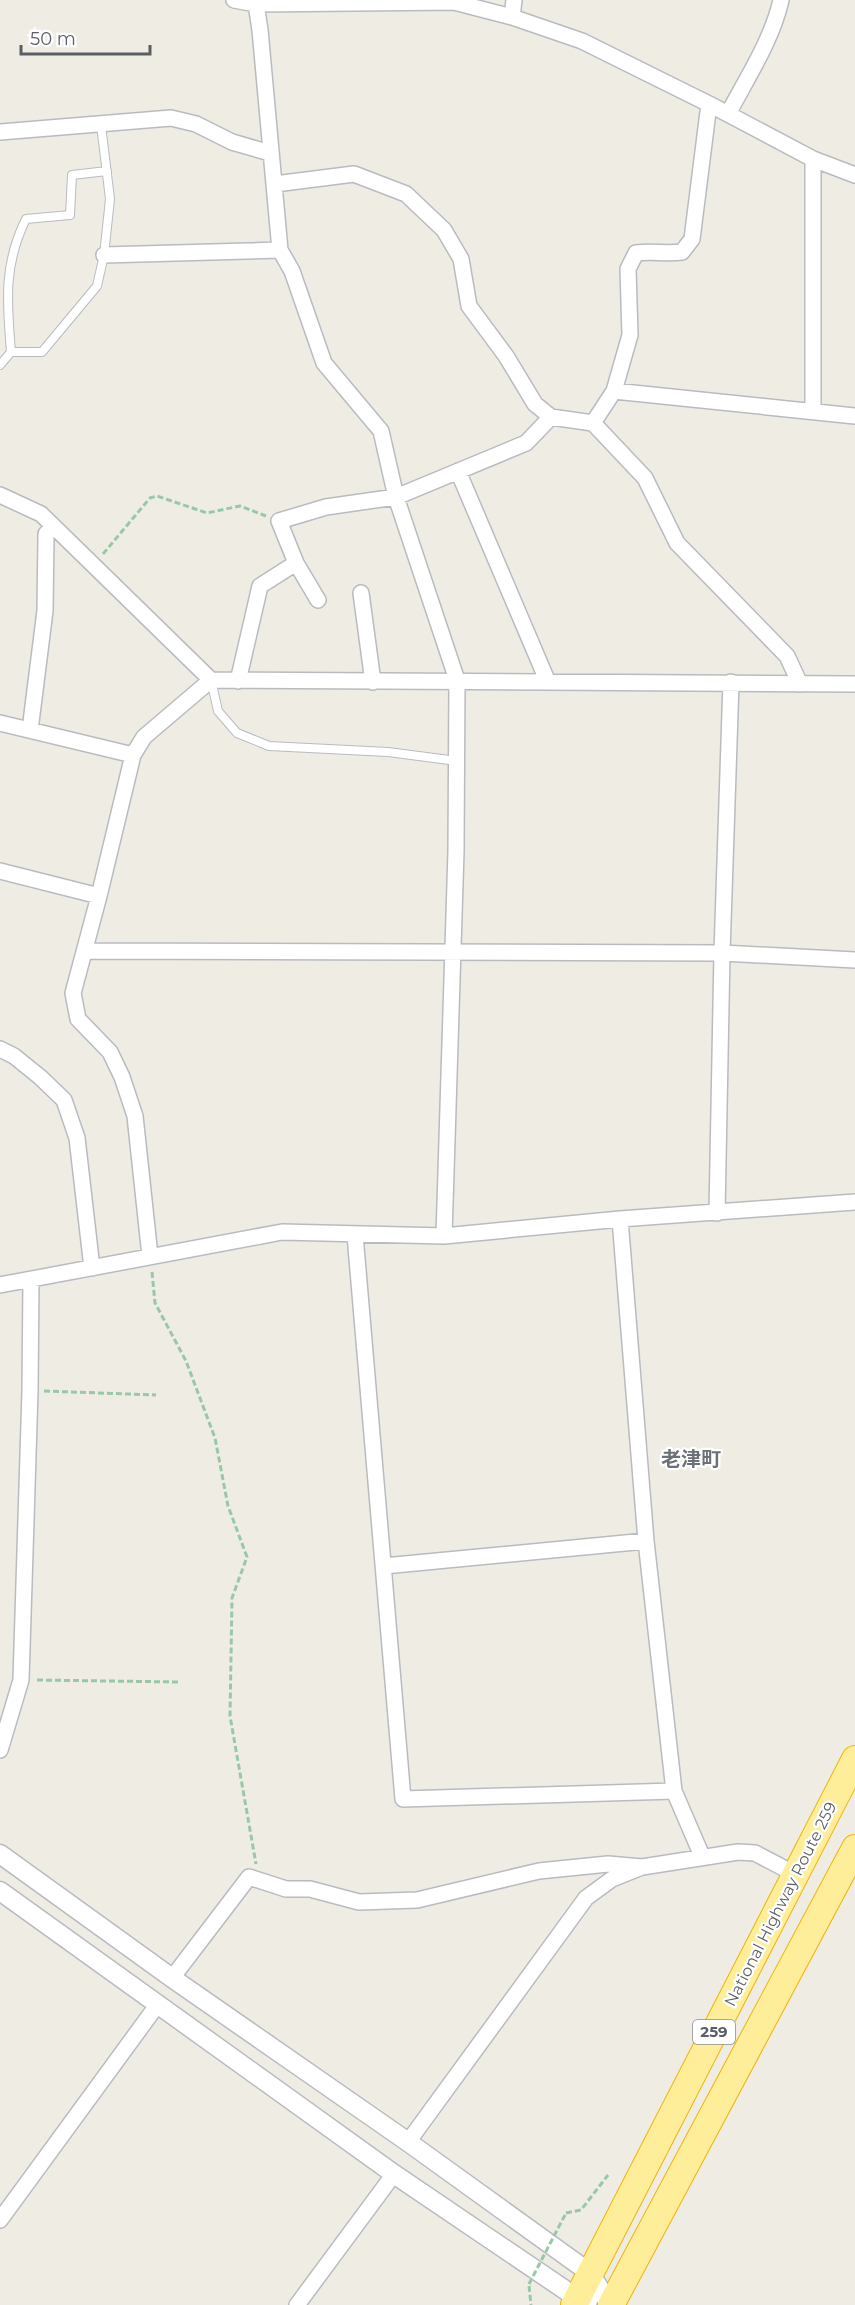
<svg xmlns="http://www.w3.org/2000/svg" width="855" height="2305" font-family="Montserrat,'Noto Sans JP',sans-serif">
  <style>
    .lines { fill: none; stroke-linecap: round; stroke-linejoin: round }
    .service-casing { stroke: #b8bbc0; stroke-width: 10 }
    .minor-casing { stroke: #b8bbc0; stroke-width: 18 }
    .tertiary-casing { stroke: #b8bbc0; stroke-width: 21 }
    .trunk-casing { stroke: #f2b300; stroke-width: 28 }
    .path { stroke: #98c8a8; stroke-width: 3; stroke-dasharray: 6 3; stroke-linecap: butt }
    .service { stroke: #fff; stroke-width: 8 }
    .minor { stroke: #fff; stroke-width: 15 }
    .tertiary { stroke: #fff; stroke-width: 18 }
    .trunk { stroke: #fe9; stroke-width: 26 }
    .path-bridge { stroke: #98c8a8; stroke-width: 3; stroke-dasharray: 6 3; stroke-linecap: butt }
    .labels { text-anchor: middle; stroke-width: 4.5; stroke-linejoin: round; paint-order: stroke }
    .shield { fill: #fff; stroke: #8c8f93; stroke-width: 1.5 }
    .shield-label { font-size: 15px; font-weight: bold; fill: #5b5f65 }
    .street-label { font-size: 16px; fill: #5b5f65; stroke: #fff }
    .quarter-label { font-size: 20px; font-weight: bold; fill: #6c7177; stroke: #fff }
  </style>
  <rect width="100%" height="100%" fill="#efede3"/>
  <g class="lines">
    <!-- service casing -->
    <g class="service-casing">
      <path id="service" d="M11 352H42L97 286 104 255 110 199 101 125
        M0 365 11 352C7 303 3 265 26 219L70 215 72 175 107 171
        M211 680 218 711 237 733 269 746 388 752 457 761"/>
    </g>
    <!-- minor casing -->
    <g class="minor-casing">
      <path id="minor" d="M234 0 256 4 454 2 512 17 582 41 709 104 813 159 855 175
        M256 4 260 30 280 250 292 271 324 363 381 431 396 497 457 680 456 851 444 1236
        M512 17 514 0
        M728 114C747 78 772 40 781 0
        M0 132 171 118 196 124 232 142 270 153
        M813 159V411
        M275 184 354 174 406 194 444 230 461 259 469 306 506 356 535 404 551 417
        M104 255 280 250
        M614 391 855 416
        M593 423 614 391 630 335 628 269 636 253C652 251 666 254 682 252L692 239 709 104
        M458 471 547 680
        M0 495 41 514 211 680 855 684
        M361 593 373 682
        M318 600 296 563 279 521 326 507 396 497 526 443 551 417 593 423 645 478 677 543 787 656 800 684
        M238 681 260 586 296 563
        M0 723 133 755
        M30 730 45 611 46 534 53 526
        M0 871 99 896
        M85 951 722 953 855 960
        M0 1049 14 1056 40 1077 64 1100 77 1138 92 1268
        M717 1213 722 953 731 682
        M620 1219 646 1541 674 1791 702 1856
        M355 1235 403 1799 674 1791
        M150 1256 135 1116 122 1077 110 1052 78 1019 73 993 99 896 133 755 144 737 211 680
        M0 1285 282 1232 444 1236 620 1219 855 1202
        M384 1566 646 1541
        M0 1750 21 1680 30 1391 31 1280
        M172 1978 249 1877 286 1889H310L359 1902 417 1900 539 1871 608 1864 642 1867
        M408 2142 586 1898 612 1879 642 1867 738 1852 755 1853 795 1874
        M0 2220 158 2004
        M297 2305 394 2174"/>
    </g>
    <!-- tertiary casing -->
    <g class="tertiary-casing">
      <path id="tertiary" d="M0 1854 172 1978 408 2142 590 2273 610 2305
        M0 1891 394 2174 577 2298 588 2301"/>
    </g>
    <!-- trunk casing -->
    <g class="trunk-casing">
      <path id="trunk" d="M574 2305 855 1759
        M611 2305 855 1848"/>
    </g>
    <!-- path -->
    <path class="path" d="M103 554 150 498 157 496 207 513 240 506 266 516
      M152 1272 155 1303 186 1361 215 1438 228 1506 247 1557 232 1598 230 1716 256 1864
      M44 1391 156 1395
      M37 1680 178 1682
      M566 2213 581 2210 608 2175
      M529 2286 531 2305"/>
    <!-- service -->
    <use href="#service" class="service"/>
    <!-- minor -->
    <use href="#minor" class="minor"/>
    <!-- tertiary -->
    <use href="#tertiary" class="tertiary"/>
    <!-- trunk -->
    <use href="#trunk" class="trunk"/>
    <!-- path-bridge -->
    <path class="path-bridge" d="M529 2284 566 2213"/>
  </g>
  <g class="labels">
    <!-- shield labels -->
    <rect class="shield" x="693" y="2020" width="42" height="24" rx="4.5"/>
    <g class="shield-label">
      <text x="714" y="2037">259</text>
    </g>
    <!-- street labels -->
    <g class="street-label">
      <text transform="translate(780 1904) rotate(-63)" y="6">National Highway Route 259</text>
    </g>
    <!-- quarter labels -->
    <g class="quarter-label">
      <text x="691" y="1466">老津町</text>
    </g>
  </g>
  <!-- scale -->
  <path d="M21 45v9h129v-9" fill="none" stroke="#5b5f65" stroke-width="3"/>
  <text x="30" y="45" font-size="18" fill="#5b5f65" stroke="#ffffff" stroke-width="4.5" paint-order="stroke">50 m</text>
</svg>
